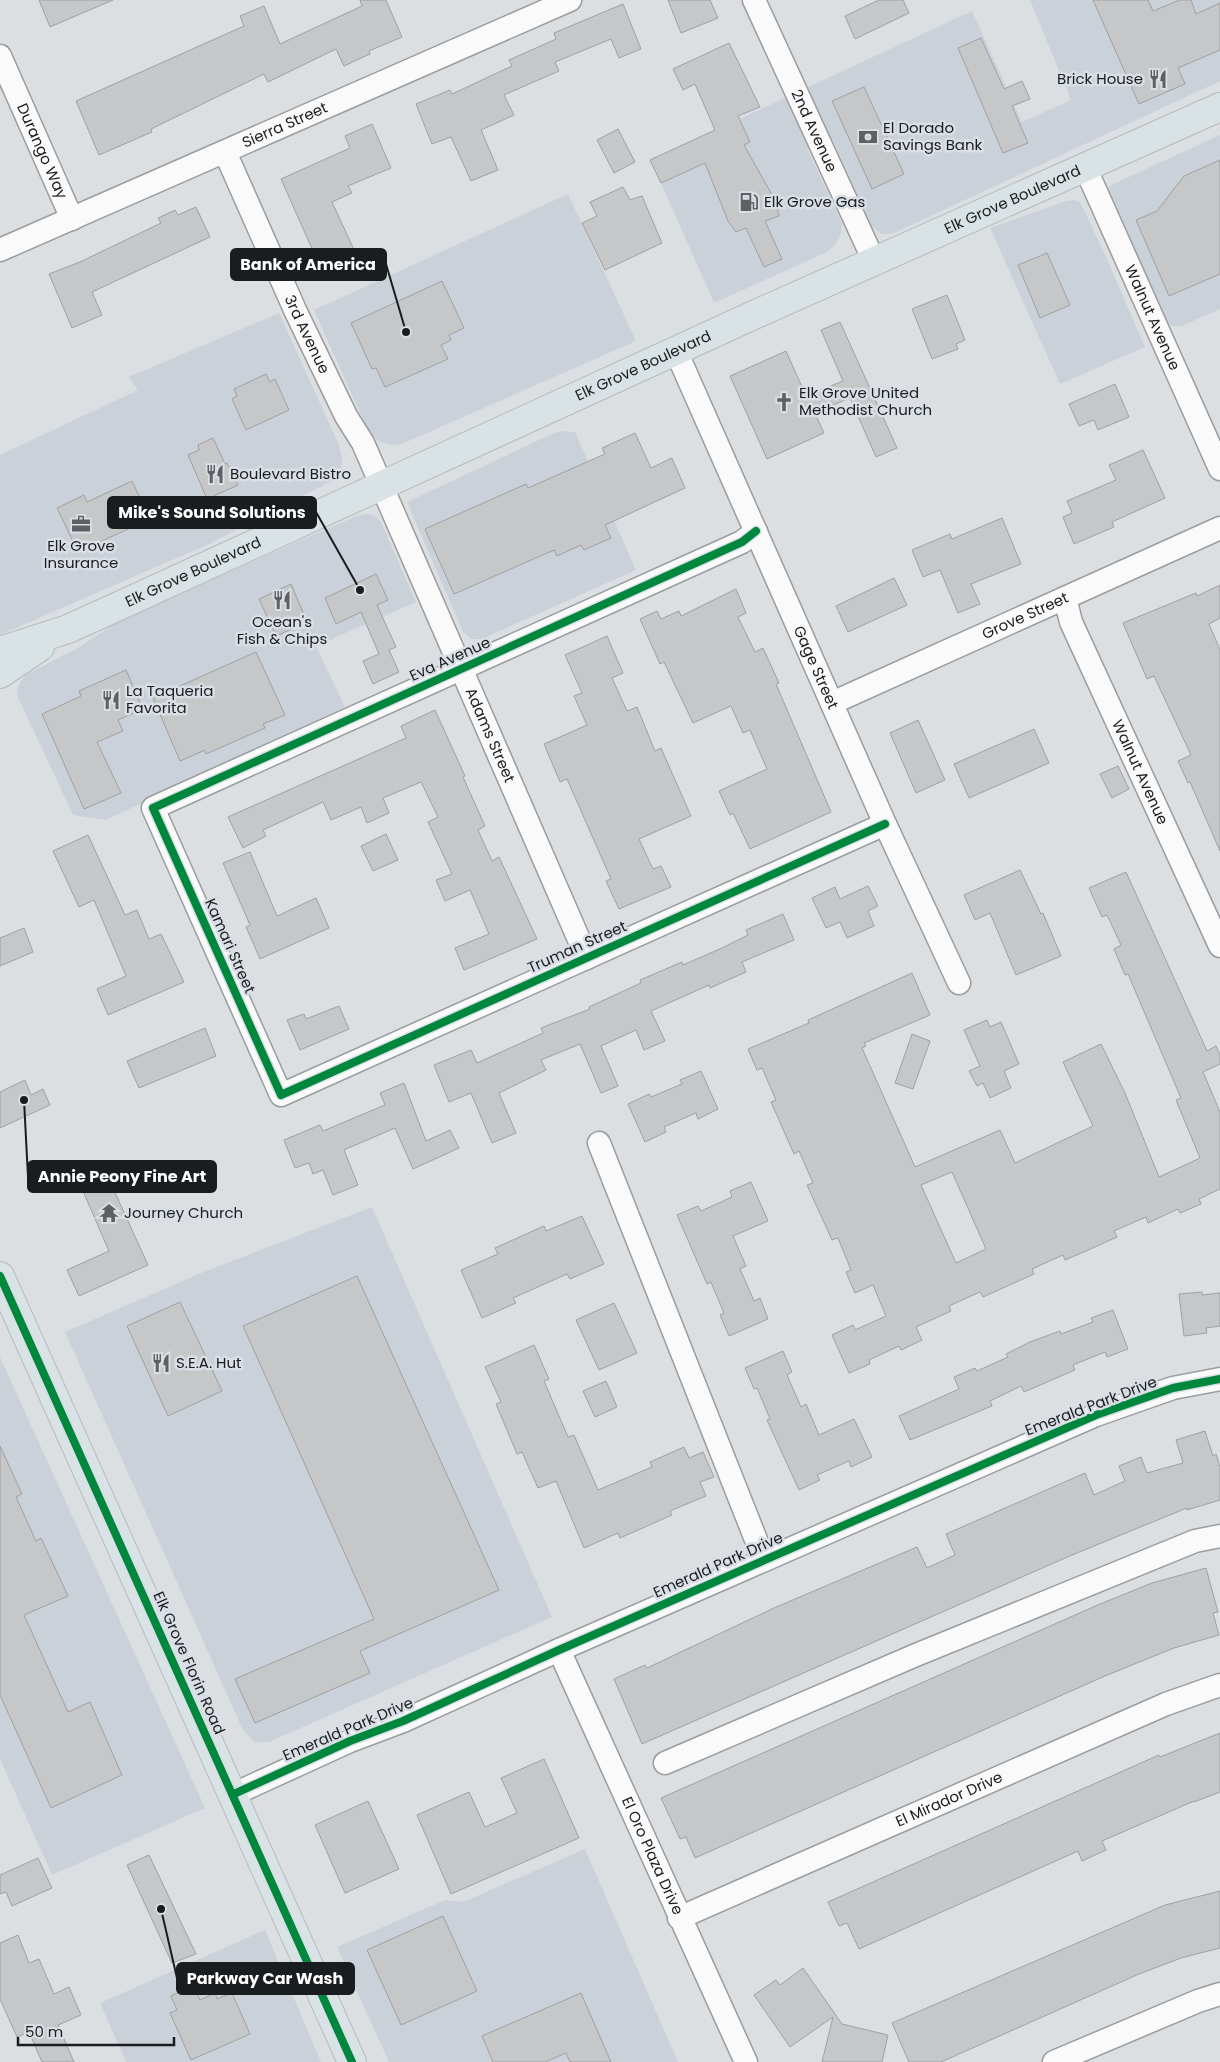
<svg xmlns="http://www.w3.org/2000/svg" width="1220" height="2062" font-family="Poppins,sans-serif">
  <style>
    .built { fill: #cbd1d9 }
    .building { fill: #c5c7c9; stroke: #9fa0a3; fill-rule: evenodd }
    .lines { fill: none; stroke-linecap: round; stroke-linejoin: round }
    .minor-casing { stroke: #9a9c9e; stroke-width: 25 }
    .major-casing { stroke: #b8babb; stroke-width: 30 }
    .minor { stroke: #fafafb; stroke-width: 22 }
    .major { stroke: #d9e2e5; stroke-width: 28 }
    .cycleway-casing { stroke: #d9dfe5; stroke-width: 11 }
    .cycleway { stroke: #00873e; stroke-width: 8 }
    .labels { text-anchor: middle; stroke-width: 5; stroke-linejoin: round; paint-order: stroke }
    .poi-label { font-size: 15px; fill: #1a1d1f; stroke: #d9dfe5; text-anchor: start }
    .street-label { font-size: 15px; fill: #1a1d1f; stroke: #d9dfe5 }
    .leader { fill: none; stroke: #1a1d1f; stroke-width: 2 }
    .callout-dot { fill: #1a1d1f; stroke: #d9dfe5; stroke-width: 2 }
    .callout { fill: #1a1d1f; stroke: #1a1d1f; stroke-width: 2 }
    .callout-label { font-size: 16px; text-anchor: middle; font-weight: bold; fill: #fff }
  </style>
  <rect width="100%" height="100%" fill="#dcdfe2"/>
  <!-- built -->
  <path class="built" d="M1030 0H1220V81L892 234H882L872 227 832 138 808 150 842 224 840 236 835 245 827 252 714 303 651 160 972 11 1022 122 1071 100Z
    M1220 135V309L1182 326H1173L1168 323 1108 192 1109 186Z
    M568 194 636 341 402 444 390 445 378 441 367 428 314 310Z
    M1075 200 1080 202 1102 248 1145 347 1060 384 990 228 1066 201Z
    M279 313 339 445 342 459 341 473 328 483 209 544 0 635V455L138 390 129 377Z
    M564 431 575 432 636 570 482 639H472L463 632 407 502 554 433Z
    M367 514 376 516 381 522 416 602 316 646 345 707 106 820 73 815 17 695 18 687 25 675 76 649 119 621 301 540 357 516Z
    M372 1207 552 1617 269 1742H254L243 1730 65 1332 201 1273Z
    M0 1357 205 1808 52 1875 0 1759Z
    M585 1849 678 2062H389L337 1947 445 1900 463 1902Z
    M265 1930 321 2062H126L100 2003Z"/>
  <!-- building -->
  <path class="building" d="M39 0H113L50 27Z
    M360 0H386L402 37 369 51 370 54 344 66 336 49 268 82 264 74 151 129 152 132 99 155 76 101 244 26 240 16 264 6 280 44 362 6Z
    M668 0H710L718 18 681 33Z
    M879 0H903L909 13 855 39 845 16Z
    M1093 0H1148L1153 11 1180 0H1191L1196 14 1220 3V50L1178 68 1185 84 1139 104Z
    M623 4 641 49 619 58 611 39 555 62 559 71 504 95 514 115 481 130 498 170 471 181 451 137 432 144 416 104 450 90 452 94 512 66 509 60 556 39 554 33Z
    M981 38 1004 89 1022 81 1030 99 1012 106 1028 143 1003 153 958 48Z
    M729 43 760 107 738 116 750 142 744 145 775 200 779 216 765 221 782 259 764 267 746 228 736 232 728 221 705 163 661 183 650 160 715 130 695 84 683 90 673 69Z
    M864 87 904 174 872 189 832 101Z
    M372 124 391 168 348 186 352 193 332 202 356 254 321 269 281 179 350 148 345 136Z
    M618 129 635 162 614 173 597 140Z
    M1220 160V274L1169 296 1136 220 1157 211 1184 176Z
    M623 187 630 200 642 196 662 243 605 270 582 223 597 216 590 202Z
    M196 207 210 237 92 292 102 315 72 328 49 274 80 262 161 223 158 218 175 210 178 215Z
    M1047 253 1070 305 1040 318 1018 265Z
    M442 281 464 328 449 335 451 340 441 345 448 359 385 387 376 368 372 369 351 323Z
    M947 295 965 340 956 344 958 349 932 359 912 309Z
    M840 322 897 448 876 457 850 398 815 413 824 433 767 459 730 376 786 351 806 396 843 381 821 330Z
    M266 374 270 382 275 379 289 410 246 430 232 399 237 396 234 389Z
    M1115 384 1129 417 1098 430 1094 420 1079 426 1069 404Z
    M635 433 651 468 672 458 685 488 605 525 611 538 584 550 581 545 557 556 554 550 454 594 425 529 526 484 528 488 605 454 602 448Z
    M213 438 225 464 227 463 238 485 207 499 188 455 199 450 198 445Z
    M1143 450 1165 498 1112 522 1114 527 1074 544 1063 517 1072 513 1067 501 1116 480 1109 465Z
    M132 481 150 519 78 552 57 508 84 495 87 502Z
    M1002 518 1021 564 971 584 980 604 958 613 940 570 923 577 912 550 950 534 952 539Z
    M376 574 388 600 377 605 396 647 389 650 399 672 373 684 363 661 379 654 361 612 336 624 325 598Z
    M894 578 907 605 848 632 836 606Z
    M291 584 307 622 276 636 259 599Z
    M1220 585V618L1209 624 1220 650V851L1190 782 1188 783 1178 761 1191 755 1154 676 1147 679 1123 623 1196 593 1197 596Z
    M736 589 746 613 738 617 755 652 763 648 779 683 776 684 831 812 750 849 733 813 730 815 719 791 767 769 750 730 743 733 731 706 693 723 664 662 660 664 640 619 657 611 661 619 679 611 681 616Z
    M607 636 623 673 612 678 627 711 637 707 655 751 661 748 691 816 639 839 653 869 661 866 671 887 619 909 606 881 611 879 567 779 560 782 544 744 587 725 574 696 582 693 565 655Z
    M256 652 285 715 263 724 265 728 206 754 205 750 180 761 153 698Z
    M126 670 143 709 118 720 123 731 97 742 121 793 84 809 42 714 81 696 79 691Z
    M435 710 465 776 463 777 485 826 478 830 492 861 499 857 537 939 464 970 455 948 489 934 470 890 445 901 436 880 452 874 428 822 438 817 421 782 383 798 389 813 367 823 361 807 331 820 323 802 263 830 266 836 243 848 228 817 406 738 401 726Z
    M918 720 945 780 916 793 890 733Z
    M1034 729 1049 763 969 798 954 764Z
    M1118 766 1129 789 1112 798 1100 774Z
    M386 834 398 860 373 871 361 846Z
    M88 835 125 915 137 910 149 939 161 934 184 982 108 1015 97 989 126 976 94 900 79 907 53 851Z
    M250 852 277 916 316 898 329 928 260 959 246 927 250 925 223 863Z
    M1020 870 1041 914 1043 913 1061 956 1016 975 990 913 975 920 964 895Z
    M1126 872 1207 1051 1216 1046 1220 1055V1064L1203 1072 1220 1112V1189L1199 1199 1201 1204 1180 1213 1178 1209 1148 1223 1146 1217 1114 1231 1117 1237 1086 1251 1065 1260 1063 1255 1032 1269 1034 1274 1003 1288 983 1297 980 1292 949 1306 951 1311 916 1327 922 1340 901 1350 899 1346 869 1360 870 1364 849 1373 832 1335 853 1325 855 1330 886 1316 873 1285 855 1293 846 1272 851 1270 838 1238 832 1240 807 1185 813 1183 799 1151 794 1154 771 1102 776 1100 762 1068 757 1070 748 1049 809 1023 808 1020 912 973 930 1015 864 1043 866 1046 862 1048 915 1167 1000 1130 1015 1163 1093 1126 1063 1062 1101 1044 1125 1093 1159 1177 1200 1158 1176 1100 1181 1098 1128 974 1125 975 1114 949 1121 945 1107 915 1102 917 1089 888ZM952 1172 986 1249 956 1263 921 1185Z
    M868 886 878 906 868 911 874 926 847 938 840 922 826 928 812 898 835 887 840 899Z
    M783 914 794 940 742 962 746 972 710 988 709 985 651 1011 665 1041 644 1050 636 1030 601 1046 618 1086 601 1093 580 1044 541 1060 546 1070 499 1093 516 1133 492 1143 471 1093 449 1102 434 1065 471 1050 477 1063 543 1033 541 1028 590 1009 589 1007 641 983 640 980 682 962 683 965 722 948 748 935 746 930Z
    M24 928 33 952 0 966V938Z
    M339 1006 349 1029 300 1050 287 1020 304 1014 306 1019Z
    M987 1020 990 1027 1001 1022 1019 1064 1004 1071 1011 1088 990 1098 983 1083 977 1086 969 1071 980 1066 964 1030Z
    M205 1028 216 1056 139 1088 127 1061Z
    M912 1034 930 1041 913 1089 895 1083Z
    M701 1071 718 1109 698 1119 696 1113 664 1127 666 1132 645 1142 628 1104 649 1094 651 1097 682 1084 680 1080Z
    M25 1080 31 1095 43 1089 50 1105 0 1128V1092Z
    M404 1083 426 1141 450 1130 459 1148 413 1169 395 1128 344 1150 358 1185 333 1195 323 1170 313 1174 309 1163 295 1168 284 1140 320 1125 323 1131 385 1105 380 1093Z
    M102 1164 148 1265 79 1296 67 1270 109 1251 76 1175Z
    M751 1182 768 1221 733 1236 746 1266 740 1269 754 1301 760 1298 768 1319 729 1336 720 1315 724 1313 711 1282 707 1284 677 1215 698 1206 701 1211 732 1197 730 1191Z
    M582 1216 604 1264 570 1279 567 1274 513 1298 516 1303 482 1318 461 1270 498 1254 495 1248 544 1226 546 1231Z
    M357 1276 499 1590 360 1651 370 1673 255 1723 235 1679 374 1619 243 1326Z
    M1202 1292V1295L1220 1293V1326L1206 1328 1207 1333 1184 1336 1179 1294Z
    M180 1302 222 1391 168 1416 127 1326Z
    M614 1303 637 1353 599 1370 576 1320Z
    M1113 1310 1128 1349 1107 1357 1105 1352 1073 1365 1075 1370 1024 1392 1021 1386 990 1401 992 1406 910 1440 899 1416 959 1389 954 1377 975 1368 977 1371 1008 1357 1006 1354 1030 1342 1060 1331 1061 1334 1093 1322 1091 1318Z
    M534 1345 549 1379 544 1381 568 1437 574 1435 598 1490 652 1467 650 1462 684 1447 689 1458 703 1452 714 1477 700 1482 706 1496 670 1511 672 1515 620 1538 618 1533 584 1548 556 1481 538 1488 522 1452 517 1454 496 1404 501 1402 485 1367Z
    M783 1351 792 1372 787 1375 801 1407 806 1404 819 1435 854 1419 872 1457 851 1467 849 1461 817 1475 820 1480 799 1490 767 1420 770 1419 757 1388 754 1389 745 1368Z
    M606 1381 617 1407 595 1417 583 1391Z
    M1205 1431 1213 1456 1216 1454 1220 1467V1500L1187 1510V1508L1072 1555 642 1744 614 1679 645 1665 647 1668 774 1608 917 1547 927 1568 955 1555 946 1534 1085 1473 1094 1495 1125 1481 1119 1466 1141 1457 1147 1473 1183 1463 1176 1440Z
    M0 1446 22 1494 16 1497 36 1541 41 1538 68 1596 24 1615 68 1712 90 1702 122 1775 51 1808 0 1695Z
    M1206 1568 1218 1612 1213 1613 1219 1635 1174 1648 1105 1676 695 1858 686 1837 680 1839 661 1798 1100 1604 1152 1583Z
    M1220 1733V1792L1194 1802V1801L1102 1841 1106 1850 1082 1861 1078 1851 859 1949 847 1923 839 1926 828 1902 1159 1755 1160 1757Z
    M544 1759 579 1838 451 1894 417 1815 469 1792 485 1827 517 1813 501 1778Z
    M368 1801 399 1869 345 1893 315 1825Z
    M149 1855 196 1954 172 1963 127 1865Z
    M38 1858 52 1888 12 1906 6 1892 0 1894V1875Z
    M1220 1891V1948L1181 1958 1139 1974 941 2062H909L892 2023 1165 1905Z
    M443 1916 477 1991 401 2025 367 1950Z
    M18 1935 29 1963 39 1959 54 1994 69 1987 81 2015 58 2025 74 2062H42L29 2032 17 2037 0 1999V1943Z
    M803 1968 842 2024 888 2035 882 2062H822L833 2017 790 2047 754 1995 776 1980 780 1985Z
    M193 1985 200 2000 215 1993 217 1999 232 1993 250 2034 191 2060 170 2013 177 2010 171 1996Z
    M581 1993 611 2062H570L566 2053 545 2062H493L482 2036Z"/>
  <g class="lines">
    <!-- minor casing -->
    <g class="minor-casing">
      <g id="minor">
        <path id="s1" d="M754 0 874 261"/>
        <path id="s2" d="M0 56 72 219"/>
        <path id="s3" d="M225 152 295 310 346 416 363 443 587 958"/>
        <path id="s4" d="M1085 167 1220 469"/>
        <path id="s5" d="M0 250 570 0"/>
        <path id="s6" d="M676 351 885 824 959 983"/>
        <path d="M756 531 742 542 153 808 281 1095 885 824"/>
        <path id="s7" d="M1065 598 1071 622 1220 946"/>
        <path id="s8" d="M832 703 1220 528"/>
        <path d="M599 1143 764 1560"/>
        <path id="s9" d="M559 1650 746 2062"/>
        <path d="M665 1763 916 1655 1195 1541 1220 1536"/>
        <path d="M234 1794 350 1741 403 1721 559 1650 1096 1415 1173 1388 1220 1379"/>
        <path id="s10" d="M679 1918 1166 1704 1220 1685"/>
        <path d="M1054 2062 1198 2001 1220 1994"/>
      </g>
    </g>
    <!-- major casing -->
    <g class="major-casing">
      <g id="major">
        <path id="s11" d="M0 651 68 629 110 610 756 314 1220 107"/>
        <path d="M0 674 40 647"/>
        <path d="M0 1276 352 2062"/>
      </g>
    </g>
    <!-- minor -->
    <use href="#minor" class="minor"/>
    <!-- major -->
    <use href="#major" class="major"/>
    <!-- cycleway casing -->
    <g class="cycleway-casing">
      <path id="cycleway" d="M756 531 742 542 153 808 281 1095 885 824
        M0 1276 352 2062
        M234 1794 350 1741 403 1721 559 1650 1096 1415 1173 1388 1220 1379"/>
    </g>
    <!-- cycleway -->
    <use href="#cycleway" class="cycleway"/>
  </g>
  <!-- icons -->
  <defs>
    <g id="restaurant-bare" transform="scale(1.5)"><path d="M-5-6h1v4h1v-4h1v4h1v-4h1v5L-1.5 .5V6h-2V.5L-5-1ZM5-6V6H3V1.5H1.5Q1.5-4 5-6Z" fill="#5e6163" stroke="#d9dfe5" stroke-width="2.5" paint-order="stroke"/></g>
    <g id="bank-bare" transform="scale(1.5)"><path d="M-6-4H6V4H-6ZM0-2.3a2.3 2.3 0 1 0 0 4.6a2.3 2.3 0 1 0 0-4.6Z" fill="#5e6163" stroke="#d9dfe5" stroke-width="2.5" paint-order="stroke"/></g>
    <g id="fuel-bare" transform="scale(1.5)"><path d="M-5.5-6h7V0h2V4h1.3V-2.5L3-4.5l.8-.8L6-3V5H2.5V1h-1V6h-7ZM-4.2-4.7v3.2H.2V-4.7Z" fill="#5e6163" stroke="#d9dfe5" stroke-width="2.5" paint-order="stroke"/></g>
    <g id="church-bare" transform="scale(1.5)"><path d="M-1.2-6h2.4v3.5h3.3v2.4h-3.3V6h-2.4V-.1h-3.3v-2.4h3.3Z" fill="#5e6163" stroke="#d9dfe5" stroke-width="2.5" paint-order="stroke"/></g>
    <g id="office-bare" transform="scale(1.5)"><path d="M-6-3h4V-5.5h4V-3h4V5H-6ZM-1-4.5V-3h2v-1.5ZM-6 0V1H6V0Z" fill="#5e6163" stroke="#d9dfe5" stroke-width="2.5" paint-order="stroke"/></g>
    <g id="temple-bare" transform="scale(1.5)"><path d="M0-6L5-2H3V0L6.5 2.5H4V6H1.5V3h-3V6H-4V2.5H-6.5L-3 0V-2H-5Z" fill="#5e6163" stroke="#d9dfe5" stroke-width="2.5" paint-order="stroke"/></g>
  </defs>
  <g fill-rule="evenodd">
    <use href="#restaurant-bare" x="1158" y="79"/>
    <use href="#bank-bare" x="868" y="137"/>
    <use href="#fuel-bare" x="749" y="202"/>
    <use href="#church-bare" x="784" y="402"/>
    <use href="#restaurant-bare" x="215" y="474"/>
    <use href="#office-bare" x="81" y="524"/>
    <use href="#restaurant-bare" x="282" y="600"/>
    <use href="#restaurant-bare" x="111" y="700"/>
    <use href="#temple-bare" x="109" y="1213"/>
    <use href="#restaurant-bare" x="161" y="1363"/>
  </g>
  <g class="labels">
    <!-- poi labels -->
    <g class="poi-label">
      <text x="1143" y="84" text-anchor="end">Brick House</text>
      <text x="883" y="133">El Dorado<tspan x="883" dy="17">Savings Bank</tspan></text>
      <text x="764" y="207">Elk Grove Gas</text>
      <text x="799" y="398">Elk Grove United<tspan x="799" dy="17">Methodist Church</tspan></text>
      <text x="230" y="479">Boulevard Bistro</text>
      <text x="81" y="551" text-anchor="middle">Elk Grove<tspan x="81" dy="17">Insurance</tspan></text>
      <text x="282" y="627" text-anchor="middle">Ocean's<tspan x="282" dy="17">Fish &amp; Chips</tspan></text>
      <text x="126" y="696">La Taqueria<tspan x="126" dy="17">Favorita</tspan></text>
      <text x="124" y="1218">Journey Church</text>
      <text x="176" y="1368">S.E.A. Hut</text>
    </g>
    <!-- street labels -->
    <g class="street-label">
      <text dy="5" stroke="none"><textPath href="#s5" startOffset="311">Sierra Street</textPath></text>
      <text dy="5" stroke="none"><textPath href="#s1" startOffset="144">2nd Avenue</textPath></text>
      <text dy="5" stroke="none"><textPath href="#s2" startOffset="104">Durango Way</textPath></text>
      <text dy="5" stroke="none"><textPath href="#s11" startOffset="1109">Elk Grove Boulevard</textPath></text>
      <text dy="5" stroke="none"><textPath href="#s4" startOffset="165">Walnut Avenue</textPath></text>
      <text dy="5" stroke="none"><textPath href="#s3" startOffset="200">3rd Avenue</textPath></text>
      <text dy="5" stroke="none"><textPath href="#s11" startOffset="704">Elk Grove Boulevard</textPath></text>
      <text dy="5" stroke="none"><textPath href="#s11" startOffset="209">Elk Grove Boulevard</textPath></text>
      <text dy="5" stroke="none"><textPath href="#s8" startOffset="212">Grove Street</textPath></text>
      <text transform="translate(450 659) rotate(-24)" y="5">Eva Avenue</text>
      <text dy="5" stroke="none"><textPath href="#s6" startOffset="346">Gage Street</textPath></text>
      <text dy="5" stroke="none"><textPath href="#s3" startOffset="641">Adams Street</textPath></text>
      <text dy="5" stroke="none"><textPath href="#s7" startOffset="190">Walnut Avenue</textPath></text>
      <text transform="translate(230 946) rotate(66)" y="5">Kamari Street</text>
      <text transform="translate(577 947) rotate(-24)" y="5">Truman Street</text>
      <text transform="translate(1091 1406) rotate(-21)" y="5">Emerald Park Drive</text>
      <text transform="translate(718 1565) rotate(-24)" y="5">Emerald Park Drive</text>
      <text transform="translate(189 1663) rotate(66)" y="5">Elk Grove Florin Road</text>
      <text transform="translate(348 1729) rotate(-23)" y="5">Emerald Park Drive</text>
      <text dy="5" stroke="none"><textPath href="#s10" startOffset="295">El Mirador Drive</textPath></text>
      <text dy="5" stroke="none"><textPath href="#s9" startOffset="226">El Oro Plaza Drive</textPath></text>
    </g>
  </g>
  <!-- callouts -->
  <path class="leader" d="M406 332L386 264M360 590L316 512M24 1100L28 1177M161 1909L177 1978"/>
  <g class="callout-dot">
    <circle cx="406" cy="332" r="5"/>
    <circle cx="360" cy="590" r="5"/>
    <circle cx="24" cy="1100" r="5"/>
    <circle cx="161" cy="1909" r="5"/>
  </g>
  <g class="callout">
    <rect x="231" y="249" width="155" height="31" rx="5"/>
    <rect x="108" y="497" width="208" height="31" rx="5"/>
    <rect x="28" y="1161" width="188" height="31" rx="5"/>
    <rect x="177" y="1963" width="177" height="31" rx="5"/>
  </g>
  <g class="callout-label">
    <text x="308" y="270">Bank of America</text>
    <text x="212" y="518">Mike's Sound Solutions</text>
    <text x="122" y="1182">Annie Peony Fine Art</text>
    <text x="265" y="1984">Parkway Car Wash</text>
  </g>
  <!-- scale -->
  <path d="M18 2037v8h156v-8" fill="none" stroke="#1a1d1f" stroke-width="2.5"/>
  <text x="25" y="2037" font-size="15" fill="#1a1d1f" stroke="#d9dfe5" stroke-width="4" paint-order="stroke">50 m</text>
</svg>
